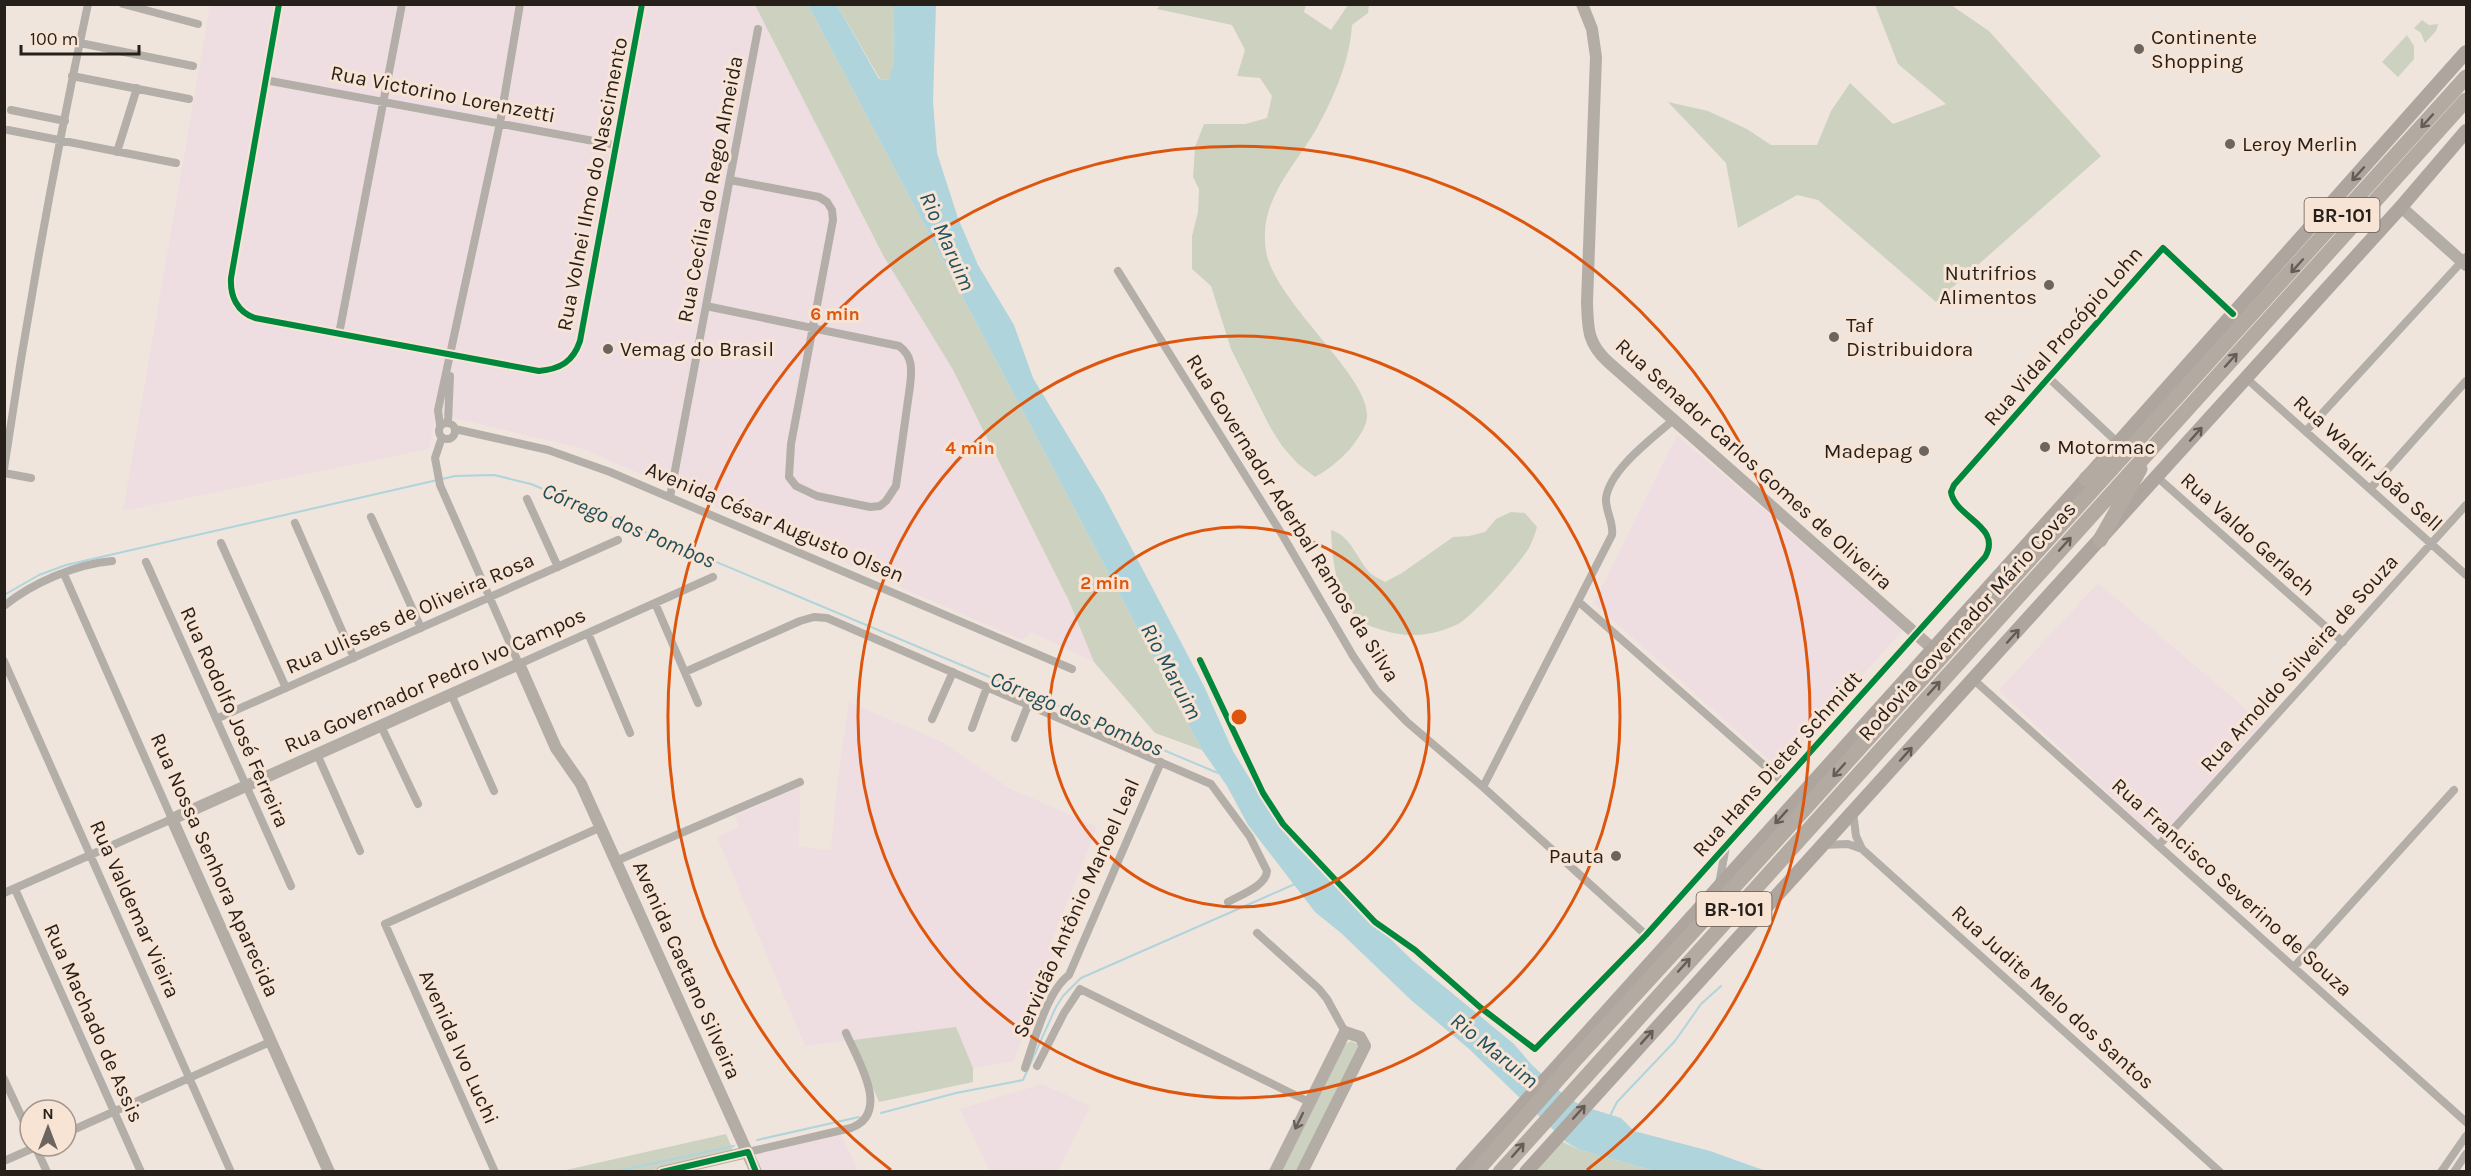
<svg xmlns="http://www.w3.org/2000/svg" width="2471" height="1176" font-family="Karla,sans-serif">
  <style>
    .industrial { fill: #eedde1 }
    .green { fill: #ccd2bf }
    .water { fill: #afd4dc }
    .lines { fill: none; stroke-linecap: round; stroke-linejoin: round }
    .stream { stroke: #afd4dc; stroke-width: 2 }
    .street { stroke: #b4aea8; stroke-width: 8 }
    .secondary { stroke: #b4ada6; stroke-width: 12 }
    .primary { stroke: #aea69e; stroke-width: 14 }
    .highway { stroke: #b3aaa2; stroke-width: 15 }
    .cycleway-casing { stroke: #f7e4d5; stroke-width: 10 }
    .cycleway { stroke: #00873e; stroke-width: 6 }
    .oneway { stroke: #655e57 }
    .oneway2 { stroke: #635c55 }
    .oneway3 { stroke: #665f59 }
    .ring { fill: none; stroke: #de560d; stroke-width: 3 }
    .poi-dot { fill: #6c645e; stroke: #f7e4d5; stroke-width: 2 }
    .labels { text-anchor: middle; stroke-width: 6; stroke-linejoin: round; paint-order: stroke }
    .shield { fill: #f7e4d5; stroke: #655a52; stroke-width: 1.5 }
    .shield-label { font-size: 20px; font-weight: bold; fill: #261f1a }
    .poi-label { font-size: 21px; fill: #261f1a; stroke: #f7e4d5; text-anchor: start }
    .street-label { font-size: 21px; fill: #261f1a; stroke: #f7e4d5 }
    .water-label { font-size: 22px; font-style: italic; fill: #20505c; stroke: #f7e4d5 }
    .centre { fill: #de560d; stroke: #f7e4d5; stroke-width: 3 }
    .ring-label { font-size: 18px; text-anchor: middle; font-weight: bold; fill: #de560d; stroke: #f7e4d5; stroke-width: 6; stroke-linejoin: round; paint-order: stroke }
  </style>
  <rect width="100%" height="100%" fill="#efe5dd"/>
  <!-- industrial -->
  <path class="industrial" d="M210 5H755L884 257 952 368 1069 601 1094 662 1031 632 1022 640 581 448 436 414 429 449 123 511Z
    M1677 435 1903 630 1778 768 1594 603Z
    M2098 583 2262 723 2158 840 1999 690Z
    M849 702 942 742 1009 788 1097 827 1048 950 1056 956 1013 1061 973 1068 955 1027 805 1046 717 837 739 827 735 816 800 787 799 847 831 850 838 778Z
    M1042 1084 1090 1106 1058 1171H990L960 1109Z
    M841 1134 858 1171H760L752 1155Z"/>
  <!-- green -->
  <path class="green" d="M755 5H808L1202 750 1155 733 1094 662 1069 601 952 368 884 257Z
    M837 5H893L894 62 890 80 880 79Z
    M1160 5H1306L1304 12 1331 30 1348 5H1369L1368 13 1352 25C1350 60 1334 97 1317 128 1294 168 1258 200 1266 251 1275 303 1370 376 1367 417 1367 427 1356 441 1350 449 1340 460 1328 470 1315 477L1297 463 1282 446 1270 427 1231 349 1211 286 1192 269V236L1198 212 1199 189 1193 177 1195 147 1204 124H1245L1267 118 1272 96 1260 78 1237 76 1245 50 1232 25 1157 9Z
    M1875 5H1951L1989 31 2101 156 1936 302 1818 200 1797 195 1738 228 1726 163 1668 102 1708 111 1747 129 1771 145H1817L1831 111 1850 83 1893 124 1946 104 1898 64Z
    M2422 20 2429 25 2438 24 2436 31 2425 43 2421 33 2414 28Z
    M2407 35 2414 46V59L2398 77 2382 62Z
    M1511 512 1525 513 1537 527C1535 534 1532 542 1529 548 1519 564 1472 618 1456 625 1435 635 1411 638 1389 632 1379 629 1368 626 1359 620 1336 600 1332 558 1331 530 1351 536 1356 557 1369 572 1373 576 1380 579 1385 582L1402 573 1453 537 1469 536 1485 532 1496 519Z
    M956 1027 973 1068V1082L879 1102 853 1040Z
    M1351 1041 1359 1045 1299 1171 1281 1172 1345 1044Z
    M726 1134 733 1150 729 1153 649 1171 557 1172Z
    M1561 1141 1580 1150 1654 1171 1534 1172Z"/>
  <!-- water -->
  <path class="water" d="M808 5H837L879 79 889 80 894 62 893 5H936L933 101 937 153 958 218 978 265 1014 325 1033 378 1103 494 1204 686 1233 751 1270 812 1293 843 1413 961 1514 1044 1531 1064 1564 1095 1582 1106 1621 1118 1634 1131 1710 1151 1766 1171H1654L1580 1150 1566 1142 1468 1048 1411 1000 1341 933 1315 912 1248 825 1227 786 1202 750Z"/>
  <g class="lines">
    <!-- stream -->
    <path class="stream" d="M4 595 39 575 66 565 455 476 494 475 531 484 1218 773
      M881 1113 956 1093 1023 1080 1056 1007 1063 996 1081 978 1295 884
      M1610 1116 1617 1102 1675 1041 1701 1004 1721 986
      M757 1140 859 1117
      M613 1172 734 1146"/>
    <!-- street -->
    <path class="street" d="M123 4 198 24
      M279 4 231 278C230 296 237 312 255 318L539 371C560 369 573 362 580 341L642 4
      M80 43 193 66
      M72 76 189 99
      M265 80 615 145
      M11 110 65 121
      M8 130 176 163
      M117 152 137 88
      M1118 271 1283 536 1353 656 1376 690 1407 722 1483 787 1646 935
      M706 306 899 346C913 356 912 370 910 386L896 486 886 501 880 506 870 507 817 496 796 486 789 477 791 444 833 220 832 210 827 202 819 197 730 180
      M339 334 402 4
      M2246 378 2466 575
      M2050 379 2118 443
      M448 422 450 376
      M439 431a8 8 0 1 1 16 0a8 8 0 1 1-16 0Z
      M440 425 438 410 500 123 520 4
      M455 429 548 450 610 472 1072 669
      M2306 431 2466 257
      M442 437 435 458 440 485 519 664 713 577
      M4 469C27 313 55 158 88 4
      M4 473 31 478
      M2157 477 2343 642
      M2370 489 2466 381
      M670 497 758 29
      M527 499 558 567
      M371 517 421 628
      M295 523 354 658
      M221 543 286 688
      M146 562 291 886
      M1579 602 1783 782
      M655 603 698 703
      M4 606C32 583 76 564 112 561
      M588 633 630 733
      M1200 660 1263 793 1283 824 1375 922 1415 950 1481 1008 1535 1049 1646 935 1985 557C2003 526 1955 518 1951 492L1954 485 2163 248 2233 314
      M4 661 231 1172
      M685 672 800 621 814 617 827 618 1211 784 1250 837 1267 871C1266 886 1240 895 1228 902
      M1974 680 2466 1122
      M451 694 494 791
      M216 719 618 540
      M932 719 953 672
      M381 726 418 804
      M972 728 987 687
      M1015 738 1028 705
      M317 754 360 851
      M1483 787 1612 535C1614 522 1605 511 1606 498 1610 469 1652 439 1673 420
      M1853 812 1856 836 1862 849 2220 1172
      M1823 845 1848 844 1862 849
      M2159 845 2466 505
      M616 861 800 782
      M1719 884 1726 846
      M15 889 141 1172
      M4 893 172 819 64 574
      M1257 933 1319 989 1327 999 1345 1032
      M2294 967 2454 790
      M1037 1066 1064 1013 1080 989 1309 1102
      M1025 1068C1034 1042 1047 991 1069 975L1161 762
      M4 1079 30 1135
      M66 1133 272 1041
      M35 1146 47 1172
      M748 1152 851 1128C892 1113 857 1059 846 1033
      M4 1161 38 1146
      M495 1172 385 924 601 827
      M2441 1172 2466 1136
      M2454 1172 2466 1154"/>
    <!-- secondary -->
    <path class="secondary" d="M1582 4 1592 29 1596 57 1587 302C1588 328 1587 342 1607 361L1933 649
      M2401 207 2466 265
      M329 1172 172 819 519 664 556 748 581 784 756 1172
      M662 1172 748 1152
      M1275 1172 1345 1032 1360 1037 1365 1046 1302 1172"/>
    <!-- primary -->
    <path class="primary" d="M1462 1172 2086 479 2466 52
      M1526 1172 2401 207 2466 131"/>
    <!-- highway -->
    <path class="highway" d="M2086 479 2110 458
      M2100 540 2140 469
      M1476 1172 1576 1059 1745 875 2466 77
      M1500 1172 2466 100"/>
    <!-- cycleway casing -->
    <g class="cycleway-casing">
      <path id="cycleway" d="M279 4 231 278C230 296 237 312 255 318L539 371C560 369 573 362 580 341L642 4
        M1200 660 1263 793 1283 824 1375 922 1415 950 1481 1008 1535 1049 1646 935 1985 557C2003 526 1955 518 1951 492L1954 485 2163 248 2233 314
        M662 1172 748 1152 756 1172"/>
    </g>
    <!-- cycleway -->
    <use href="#cycleway" class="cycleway"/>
  </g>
  <!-- one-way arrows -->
  <defs><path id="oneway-shaft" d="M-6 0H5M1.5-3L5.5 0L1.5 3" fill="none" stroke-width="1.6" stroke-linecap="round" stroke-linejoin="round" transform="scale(1.5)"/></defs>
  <g class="oneway">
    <use href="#oneway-shaft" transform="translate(2427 121) rotate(132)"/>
    <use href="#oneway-shaft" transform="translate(2297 266) rotate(132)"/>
    <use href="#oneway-shaft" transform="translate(2231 360) rotate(-48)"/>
    <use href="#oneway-shaft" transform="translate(2065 544) rotate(-48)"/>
    <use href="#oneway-shaft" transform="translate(1934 688) rotate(-48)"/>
    <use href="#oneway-shaft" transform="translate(1839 770) rotate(132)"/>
    <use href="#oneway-shaft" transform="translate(1684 965) rotate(-48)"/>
    <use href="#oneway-shaft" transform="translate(1518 1150) rotate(-49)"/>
  </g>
  <g class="oneway2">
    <use href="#oneway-shaft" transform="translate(2358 174) rotate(132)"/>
    <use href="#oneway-shaft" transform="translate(2196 434) rotate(-48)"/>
    <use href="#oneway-shaft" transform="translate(2013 636) rotate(-48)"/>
    <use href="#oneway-shaft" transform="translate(1906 754) rotate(-48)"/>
    <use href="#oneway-shaft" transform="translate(1781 817) rotate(132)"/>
    <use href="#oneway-shaft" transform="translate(1647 1037) rotate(-48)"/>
    <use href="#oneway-shaft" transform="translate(1579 1112) rotate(-48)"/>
  </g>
  <use class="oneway3" href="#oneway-shaft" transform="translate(1299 1121) rotate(116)"/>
  <!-- distance rings -->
  <g class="ring">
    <circle cx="1239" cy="717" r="190"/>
    <circle cx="1239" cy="717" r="381"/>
    <path d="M891 1170A571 571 0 1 1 1587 1170"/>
  </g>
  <!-- markers -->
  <g class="poi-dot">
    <circle cx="2139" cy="49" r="6"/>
    <circle cx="2230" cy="144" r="6"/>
    <circle cx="2049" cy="285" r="6"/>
    <circle cx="1834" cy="337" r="6"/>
    <circle cx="608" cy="349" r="6"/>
    <circle cx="2045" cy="447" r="6"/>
    <circle cx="1924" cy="451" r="6"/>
    <circle cx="1616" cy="856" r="6"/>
  </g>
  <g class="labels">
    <!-- shield labels -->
    <g class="shield">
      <rect x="2304.5" y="198" width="75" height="34" rx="4.5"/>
      <rect x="1696.5" y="892" width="75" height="34" rx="4.5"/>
    </g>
    <g class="shield-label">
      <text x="2342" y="222">BR-101</text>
      <text x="1734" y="916">BR-101</text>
    </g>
    <!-- poi labels -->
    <g class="poi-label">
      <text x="2151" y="44">Continente<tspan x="2151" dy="24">Shopping</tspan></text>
      <text x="2242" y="151">Leroy Merlin</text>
      <text x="2037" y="280" text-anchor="end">Nutrifrios<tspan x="2037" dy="24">Alimentos</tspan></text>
      <text x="1846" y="332">Taf<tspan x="1846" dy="24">Distribuidora</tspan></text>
      <text x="620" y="356">Vemag do Brasil</text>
      <text x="2057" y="454">Motormac</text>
      <text x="1912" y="458" text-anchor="end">Madepag</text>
      <text x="1604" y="863" text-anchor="end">Pauta</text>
    </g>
    <!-- street labels -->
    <g class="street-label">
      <text transform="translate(443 94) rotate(11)" y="7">Rua Victorino Lorenzetti</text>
      <text transform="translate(592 184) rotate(-79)" y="7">Rua Volnei Ilmo do Nascimento</text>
      <text transform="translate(710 189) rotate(-79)" y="7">Rua Cecília do Rego Almeida</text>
      <text transform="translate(2063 336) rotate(-49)" y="7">Rua Vidal Procópio Lohn</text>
      <text transform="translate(2368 463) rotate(42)" y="7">Rua Waldir João Sell</text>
      <text transform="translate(1754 464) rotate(42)" y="7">Rua Senador Carlos Gomes de Oliveira</text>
      <text transform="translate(1293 518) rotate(58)" y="7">Rua Governador Aderbal Ramos da Silva</text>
      <text transform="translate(775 522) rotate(23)" y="7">Avenida César Augusto Olsen</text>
      <text transform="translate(2248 534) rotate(42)" y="7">Rua Valdo Gerlach</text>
      <text transform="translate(410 613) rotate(-24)" y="7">Rua Ulisses de Oliveira Rosa</text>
      <text transform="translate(1967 621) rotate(-48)" y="7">Rodovia Governador Mário Covas</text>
      <text transform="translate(2299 663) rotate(-48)" y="7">Rua Arnoldo Silveira de Souza</text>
      <text transform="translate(435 680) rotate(-24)" y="7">Rua Governador Pedro Ivo Campos</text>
      <text transform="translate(235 717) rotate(66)" y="7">Rua Rodolfo José Ferreira</text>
      <text transform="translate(1777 764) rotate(-48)" y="7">Rua Hans Dieter Schmidt</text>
      <text transform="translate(215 865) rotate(66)" y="7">Rua Nossa Senhora Aparecida</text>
      <text transform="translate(2232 887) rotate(42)" y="7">Rua Francisco Severino de Souza</text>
      <text transform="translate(1076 908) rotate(-66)" y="7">Servidão Antônio Manoel Leal</text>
      <text transform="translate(135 909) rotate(66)" y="7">Rua Valdemar Vieira</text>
      <text transform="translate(687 970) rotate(66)" y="7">Avenida Caetano Silveira</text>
      <text transform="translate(2053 997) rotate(42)" y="7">Rua Judite Melo dos Santos</text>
      <text transform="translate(94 1023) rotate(66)" y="7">Rua Machado de Assis</text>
      <text transform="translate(459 1047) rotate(66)" y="7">Avenida Ivo Luchi</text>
    </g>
    <!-- water labels -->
    <g class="water-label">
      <text transform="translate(948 241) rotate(66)" y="8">Rio Maruim</text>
      <text transform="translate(629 525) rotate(23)" y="8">Córrego dos Pombos</text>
      <text transform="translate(1172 671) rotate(62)" y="8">Rio Maruim</text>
      <text transform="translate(1077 713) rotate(23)" y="8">Córrego dos Pombos</text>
      <text transform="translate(1495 1050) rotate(39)" y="8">Rio Maruim</text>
    </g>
  </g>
  <circle cx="1239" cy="717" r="9" class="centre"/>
  <g class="ring-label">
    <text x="835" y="320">6 min</text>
    <text x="970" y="454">4 min</text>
    <text x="1105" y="589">2 min</text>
  </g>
  <!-- border -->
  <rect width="2471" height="1176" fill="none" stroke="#261f1a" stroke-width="12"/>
  <!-- north arrow -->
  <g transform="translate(48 1128)"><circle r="28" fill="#f7e4d5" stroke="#a3958a" stroke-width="1.5"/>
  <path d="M0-4.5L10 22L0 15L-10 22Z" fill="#6c645e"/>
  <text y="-9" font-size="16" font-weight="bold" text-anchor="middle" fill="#261f1a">N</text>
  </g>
  <!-- scale -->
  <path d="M21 45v9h118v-9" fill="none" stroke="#261f1a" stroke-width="3"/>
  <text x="30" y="45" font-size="18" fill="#261f1a" stroke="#f7e4d5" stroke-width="4.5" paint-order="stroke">100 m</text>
</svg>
